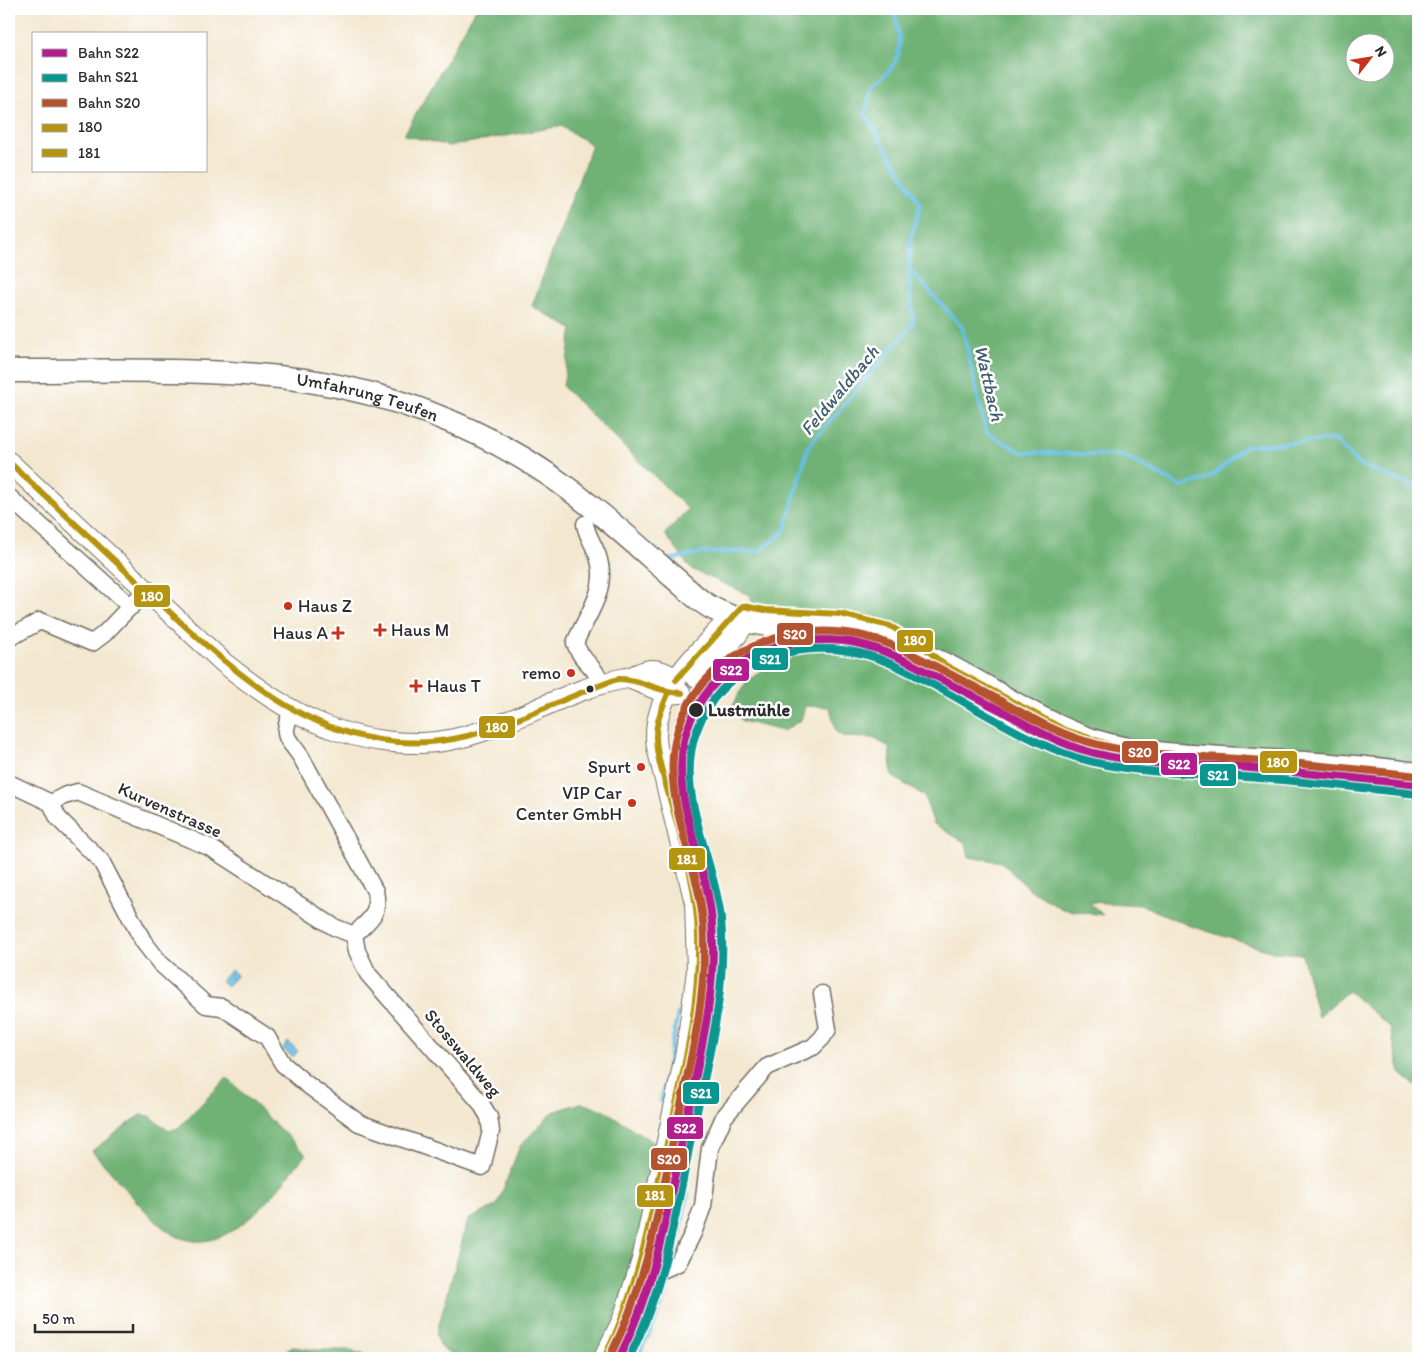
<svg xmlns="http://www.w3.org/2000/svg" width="1427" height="1367" font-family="Itim,sans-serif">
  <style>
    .forest { fill: #70b276; stroke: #4e6e50; fill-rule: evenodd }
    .water { fill: #66bee3; stroke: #487487 }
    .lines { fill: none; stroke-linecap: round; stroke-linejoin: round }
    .stream { stroke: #66bee3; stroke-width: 4 }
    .minor-casing { stroke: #716d64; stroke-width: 19 }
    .tertiary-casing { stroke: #716d64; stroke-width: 22 }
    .secondary-casing { stroke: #716d64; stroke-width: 25 }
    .minor { stroke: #fff; stroke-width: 16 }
    .tertiary { stroke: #fff; stroke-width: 20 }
    .secondary { stroke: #fff; stroke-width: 22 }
    .bus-1-casing { stroke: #fff; stroke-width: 10 }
    .bus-2-casing { stroke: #fff; stroke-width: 10 }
    .bus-1 { stroke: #b5940f; stroke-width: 6 }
    .bus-2 { stroke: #b5940f; stroke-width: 6 }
    .rail-1-casing { stroke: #fff; stroke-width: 11 }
    .rail-2-casing { stroke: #fff; stroke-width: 11 }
    .rail-3-casing { stroke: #fff; stroke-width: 11 }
    .rail-1 { stroke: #b41d8e; stroke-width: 8 }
    .rail-2 { stroke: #089690; stroke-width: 8 }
    .rail-3 { stroke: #b4532f; stroke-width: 8 }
    .poi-dot { fill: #c8321e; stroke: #fff; stroke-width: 2 }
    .bus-dot { fill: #2b2b2b; stroke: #fff; stroke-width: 2 }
    .labels { text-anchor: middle; stroke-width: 5; stroke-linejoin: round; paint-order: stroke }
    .street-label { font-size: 18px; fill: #2b2b2b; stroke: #fff }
    .poi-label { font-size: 18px; fill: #2b2b2b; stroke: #fff; text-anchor: end }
    .stop-label { font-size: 18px; font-weight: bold; fill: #2b2b2b; stroke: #fff; text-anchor: start }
    .water-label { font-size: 19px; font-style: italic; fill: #405e6b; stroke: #fff }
    .line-badge { stroke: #fff; stroke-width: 2 }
    .badge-label { font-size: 14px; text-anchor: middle; font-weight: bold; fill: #fff }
  </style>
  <rect width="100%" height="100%" fill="#fff"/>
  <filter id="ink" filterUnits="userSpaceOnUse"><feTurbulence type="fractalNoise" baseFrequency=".02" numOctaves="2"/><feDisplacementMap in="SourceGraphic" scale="10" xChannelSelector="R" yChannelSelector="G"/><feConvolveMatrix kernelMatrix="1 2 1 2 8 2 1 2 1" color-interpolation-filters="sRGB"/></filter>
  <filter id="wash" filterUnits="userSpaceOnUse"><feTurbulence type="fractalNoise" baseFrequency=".0096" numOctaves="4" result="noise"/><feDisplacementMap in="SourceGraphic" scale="20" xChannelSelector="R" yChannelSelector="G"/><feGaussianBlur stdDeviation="1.12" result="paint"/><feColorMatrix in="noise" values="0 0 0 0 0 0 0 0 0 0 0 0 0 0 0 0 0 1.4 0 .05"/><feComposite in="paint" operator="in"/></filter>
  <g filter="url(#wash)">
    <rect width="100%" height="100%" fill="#f3e7cf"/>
    <!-- forest -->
    <path class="forest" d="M476 9H1418V1088L1400 1073 1390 1027 1348 991 1318 1017 1302 954 1273 952 1188 925 1142 905 1089 902 1103 915 1062 909 1029 889 1001 862 969 857 966 843 934 824 924 796 892 776 889 747 873 738 845 737 836 732 830 707 805 706 801 720 783 731 742 721 732 707 746 682 763 670H782L749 595 691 569 665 534 688 509 563 387 572 329 532 306 592 145 561 126 450 146 404 135ZM1354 42H1384V72H1354Z
      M227 1078 306 1154C274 1194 217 1277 159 1224 135 1202 114 1175 92 1151L140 1115 150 1116 169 1131 178 1128Z
      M581 1103 604 1110 665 1150 604 1358C577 1358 459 1364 443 1349 440 1346 438 1339 436 1335L468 1220 497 1205 520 1146 553 1112Z
      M293 1347 315 1350H348L379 1358H273Z"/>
    <!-- water -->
    <path class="water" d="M231 970 237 975 227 986 221 981Z
      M288 1042 298 1051 293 1057 283 1049Z"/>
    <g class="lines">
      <!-- stream -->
      <path class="stream" d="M894 9C901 45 907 62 872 85L865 114 920 204 911 238 909 269 962 327 986 432 1021 452 1124 456 1182 487 1211 477 1245 446 1335 440 1358 464 1418 488
        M669 560 700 553 760 551 785 530 808 447 913 324 909 269
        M661 1101 678 1013
        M680 1235 688 1194
        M637 1358 654 1324 668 1286"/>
    </g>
  </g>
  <g filter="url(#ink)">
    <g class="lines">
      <!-- minor casing -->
      <g class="minor-casing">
        <path id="minor" d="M9 497 131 607
          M585 524C587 537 596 547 599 560 608 591 586 616 575 643 581 662 595 665 602 684
          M9 638 40 621 92 643 104 634 145 591
          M292 711C280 738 287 736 301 757L375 891C380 915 370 919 354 935
          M9 783 51 803
          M51 803 58 818 101 861 143 941 160 963 206 1005 222 1007 267 1037 283 1064 305 1083 359 1123 482 1167 491 1131 489 1117 480 1102 368 974 357 951 354 935
          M51 803 64 796 78 792 209 847 334 927 354 935
          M642 1260 662 1270 678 1263 693 1233 703 1206 710 1148 724 1117 767 1067 813 1047 822 1038 828 1029 822 994"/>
      </g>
      <!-- tertiary casing -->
      <g class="tertiary-casing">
        <path id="tertiary" d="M9 462 224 663C284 711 342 745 422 743 495 741 558 689 627 678 636 676 643 670 652 670 662 670 669 674 676 680
          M696 677 737 635 746 621
          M629 678 668 694 681 693
          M604 1358 623 1319 642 1260 686 1051 697 971 695 903 657 747C648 694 700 652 731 617"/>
      </g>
      <!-- secondary casing -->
      <g class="secondary-casing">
        <g id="secondary">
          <path id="s1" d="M9 371C106 371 207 367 304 380 391 393 477 426 549 475 593 505 632 541 672 576 689 590 699 603 720 612 769 635 825 621 876 637 899 645 925 655 946 665 996 690 1042 724 1095 741 1136 754 1179 755 1222 758 1287 762 1353 765 1418 774"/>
        </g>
      </g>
      <!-- minor -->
      <use href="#minor" class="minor"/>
      <!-- tertiary -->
      <use href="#tertiary" class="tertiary"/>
      <!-- secondary -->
      <use href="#secondary" class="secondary"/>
      <!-- bus-1 casing -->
      <g class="bus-1-casing">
        <path id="bus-1" d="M9 462C54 504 99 546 145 589 228 666 315 756 440 741 498 735 561 697 618 679 640 678 659 693 682 693
          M743 606 765 610 840 614 890 626 917 642 945 665 1063 729 1123 749 1418 774
          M676 680 743 606"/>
      </g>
      <!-- bus-2 casing -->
      <g class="bus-2-casing">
        <path id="bus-2" d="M604 1358C637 1293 649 1223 665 1152 681 1081 700 1010 698 936 697 891 684 847 671 803 666 783 656 758 656 737 656 722 662 708 668 694"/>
      </g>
      <!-- bus-1 -->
      <use href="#bus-1" class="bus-1"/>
      <!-- bus-2 -->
      <use href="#bus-2" class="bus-2"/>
      <!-- rail-1 casing -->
      <g class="rail-1-casing">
        <path id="rail-1" d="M619 1358C655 1287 667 1213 683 1136 697 1066 718 994 712 922 707 858 666 794 687 730 709 664 778 634 844 641 875 645 904 659 931 674 955 686 978 699 1002 711 1027 725 1052 740 1080 749 1131 765 1185 764 1238 767 1298 772 1358 778 1418 785"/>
      </g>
      <!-- rail-2 casing -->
      <g class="rail-2-casing">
        <path id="rail-2" d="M629 1358C664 1289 676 1214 691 1139 706 1067 728 993 721 919 715 858 673 791 697 730 720 668 786 641 849 651 877 655 903 669 928 682 973 706 1028 742 1075 757 1126 773 1179 773 1231 776 1293 780 1355 787 1417 794"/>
      </g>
      <!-- rail-3 casing -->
      <g class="rail-3-casing">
        <path id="rail-3" d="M611 1354C647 1283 659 1208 675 1131 690 1063 709 992 703 922 698 857 658 795 678 729 700 657 777 624 847 633 879 637 907 651 935 666 959 679 983 691 1006 704 1032 718 1057 733 1085 741 1134 756 1186 755 1237 759 1297 763 1358 769 1418 776"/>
      </g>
      <!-- rail-1 -->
      <use href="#rail-1" class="rail-1"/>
      <!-- rail-2 -->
      <use href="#rail-2" class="rail-2"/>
      <!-- rail-3 -->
      <use href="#rail-3" class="rail-3"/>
    </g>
  </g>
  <!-- markers -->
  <g class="poi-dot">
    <circle cx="288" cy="606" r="5"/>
    <path d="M377.5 622.5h5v5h5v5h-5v5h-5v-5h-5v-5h5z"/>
    <path d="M335.5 625.5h5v5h5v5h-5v5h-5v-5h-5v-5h5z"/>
    <circle cx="571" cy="673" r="5"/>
    <path d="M413.5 678.5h5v5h5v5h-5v5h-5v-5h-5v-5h5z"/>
    <circle cx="641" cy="767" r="5"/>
    <circle cx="632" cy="803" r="5"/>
  </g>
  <g class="bus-dot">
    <circle cx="590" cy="689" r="4.5"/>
    <circle cx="696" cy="710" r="8"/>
  </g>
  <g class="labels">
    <!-- street labels -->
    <g class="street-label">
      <text dy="6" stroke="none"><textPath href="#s1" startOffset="361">Umfahrung Teufen</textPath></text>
      <text transform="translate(170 810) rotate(24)" y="6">Kurvenstrasse</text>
      <text transform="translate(463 1053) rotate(50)" y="6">Stosswaldweg</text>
    </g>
    <!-- poi labels -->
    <g class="poi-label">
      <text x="298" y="612" text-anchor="start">Haus Z</text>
      <text x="391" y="636" text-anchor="start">Haus M</text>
      <text x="328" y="639">Haus A</text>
      <text x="561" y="679">remo</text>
      <text x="427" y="692" text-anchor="start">Haus T</text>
      <text x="631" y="773">Spurt</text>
      <text x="622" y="799">VIP Car<tspan x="622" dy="21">Center GmbH</tspan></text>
    </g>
    <!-- stop labels -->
    <g class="stop-label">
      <text x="708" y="716">Lustmühle</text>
    </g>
    <!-- water labels -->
    <g class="water-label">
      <text transform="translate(990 383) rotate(77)" y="7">Wattbach</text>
      <text transform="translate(839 390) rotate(-50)" y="7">Feldwaldbach</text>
    </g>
  </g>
  <g class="line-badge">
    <rect x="133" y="584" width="38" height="24" rx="5" fill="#b5940f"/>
    <rect x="776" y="622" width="38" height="24" rx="5" fill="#b4532f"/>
    <rect x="896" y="629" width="38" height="24" rx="5" fill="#b5940f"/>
    <rect x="751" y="647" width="38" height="24" rx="5" fill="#089690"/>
    <rect x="712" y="658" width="38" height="24" rx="5" fill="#b41d8e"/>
    <rect x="478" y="715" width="38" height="24" rx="5" fill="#b5940f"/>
    <rect x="1121" y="740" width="38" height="24" rx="5" fill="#b4532f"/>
    <rect x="1259" y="750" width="39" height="24" rx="5" fill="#b5940f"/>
    <rect x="1160" y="752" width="38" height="24" rx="5" fill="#b41d8e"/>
    <rect x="1199" y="763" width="38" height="24" rx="5" fill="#089690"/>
    <rect x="668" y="847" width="38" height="24" rx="5" fill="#b5940f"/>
    <rect x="682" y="1081" width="38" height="24" rx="5" fill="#089690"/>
    <rect x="666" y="1116" width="38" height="24" rx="5" fill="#b41d8e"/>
    <rect x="650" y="1147" width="38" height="24" rx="5" fill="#b4532f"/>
    <rect x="636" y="1184" width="38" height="24" rx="5" fill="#b5940f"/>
  </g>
  <g class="badge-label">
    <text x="152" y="601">180</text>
    <text x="795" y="639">S20</text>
    <text x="915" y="645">180</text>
    <text x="770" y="664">S21</text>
    <text x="731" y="675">S22</text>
    <text x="497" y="732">180</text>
    <text x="1140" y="757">S20</text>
    <text x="1278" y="767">180</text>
    <text x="1179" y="769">S22</text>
    <text x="1218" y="780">S21</text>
    <text x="687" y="864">181</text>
    <text x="701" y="1098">S21</text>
    <text x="685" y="1133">S22</text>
    <text x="669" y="1164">S20</text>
    <text x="655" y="1200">181</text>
  </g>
  <!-- margin -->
  <rect width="1427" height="1367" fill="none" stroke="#fff" stroke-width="30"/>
  <!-- legend -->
  <rect x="32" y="32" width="175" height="140" fill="#ffffff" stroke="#aaaaaa"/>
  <rect x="42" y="49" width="25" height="8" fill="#b41d8e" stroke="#aaaaaa"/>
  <text x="78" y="58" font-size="15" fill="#2b2b2b">Bahn S22</text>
  <rect x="42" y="74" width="25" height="8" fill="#089690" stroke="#aaaaaa"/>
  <text x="78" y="82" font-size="15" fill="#2b2b2b">Bahn S21</text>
  <rect x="42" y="99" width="25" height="8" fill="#b4532f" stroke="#aaaaaa"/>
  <text x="78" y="108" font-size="15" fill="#2b2b2b">Bahn S20</text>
  <rect x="42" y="124" width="25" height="8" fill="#b5940f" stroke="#aaaaaa"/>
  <text x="78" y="132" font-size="15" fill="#2b2b2b">180</text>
  <rect x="42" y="149" width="25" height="8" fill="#b5940f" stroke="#aaaaaa"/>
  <text x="78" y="158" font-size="15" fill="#2b2b2b">181</text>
  <!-- north arrow -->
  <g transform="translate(1370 58) rotate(59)"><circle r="24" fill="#ffffff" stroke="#aaaaaa"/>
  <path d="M0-4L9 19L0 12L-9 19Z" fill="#c8321e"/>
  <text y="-8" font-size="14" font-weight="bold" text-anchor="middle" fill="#2b2b2b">N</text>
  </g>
  <!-- scale -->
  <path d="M35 1324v8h98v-8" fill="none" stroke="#2b2b2b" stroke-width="2.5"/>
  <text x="42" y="1324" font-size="15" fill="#2b2b2b" stroke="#ffffff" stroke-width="4" paint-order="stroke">50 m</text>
</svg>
